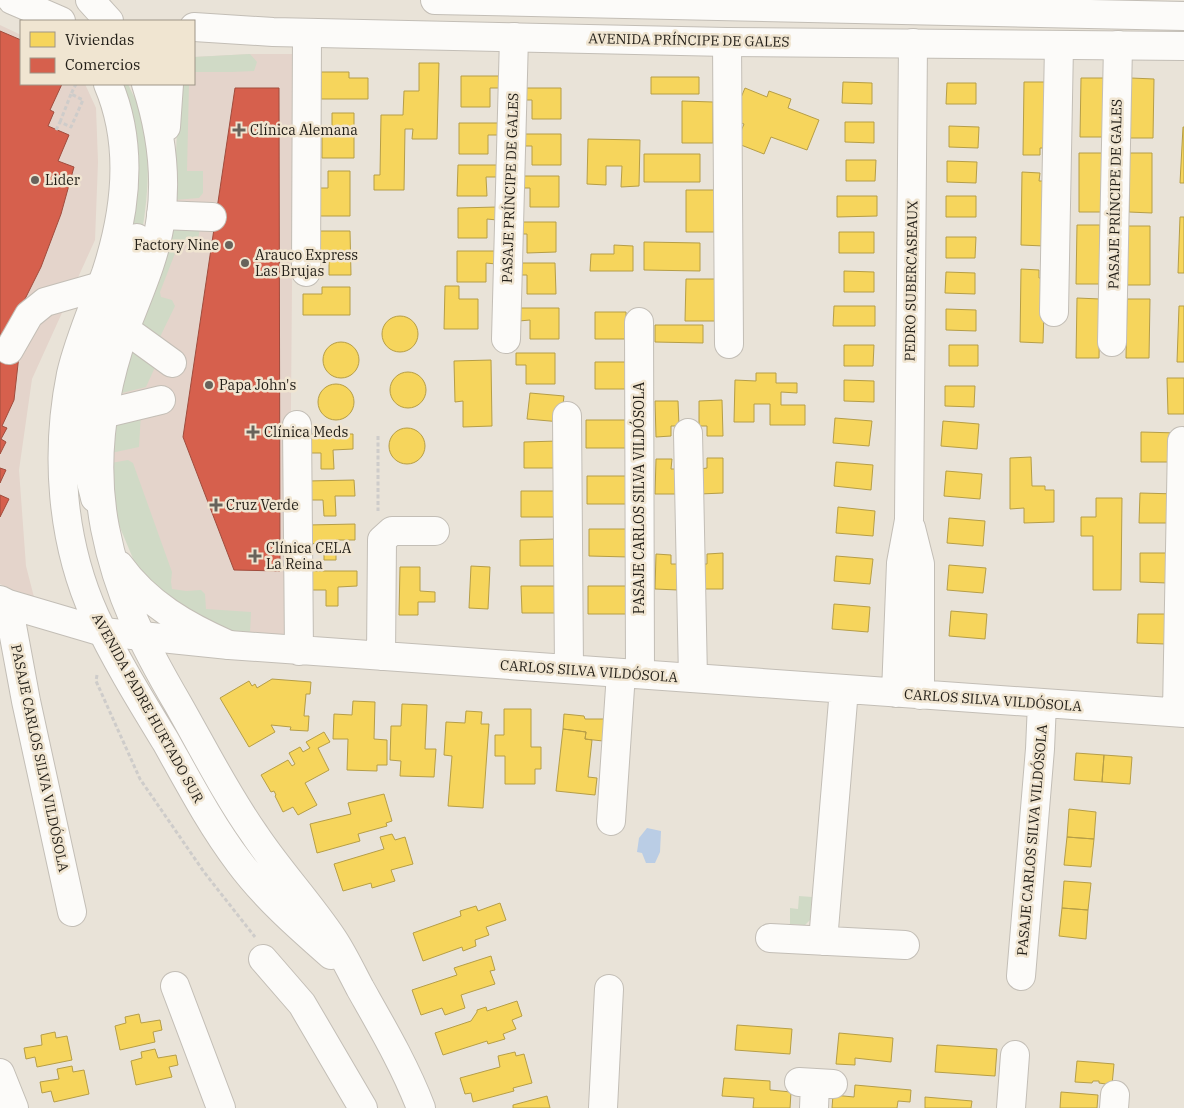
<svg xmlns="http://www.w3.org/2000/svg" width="1184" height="1108" font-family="'IBM Plex Serif',serif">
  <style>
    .commercial { fill: #e4d4cb }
    .green { fill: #d0dac6 }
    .water { fill: #bacde5 }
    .homes { fill: #f6d55c; stroke: #b69e47 }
    .shops { fill: #d6604d; stroke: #a04c3d }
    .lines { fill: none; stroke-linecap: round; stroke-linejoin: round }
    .minor-casing { stroke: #c3beb6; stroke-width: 30 }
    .major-casing { stroke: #c3beb6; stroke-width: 30 }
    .path { stroke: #ceccca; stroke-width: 3; stroke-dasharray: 4 2.5; stroke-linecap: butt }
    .minor { stroke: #fcfbf9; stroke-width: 28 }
    .major { stroke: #fcfbf9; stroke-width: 28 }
    .poi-dot { fill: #68635b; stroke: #f0e5d1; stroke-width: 2 }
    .labels { text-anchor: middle; stroke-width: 5; stroke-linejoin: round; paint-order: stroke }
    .street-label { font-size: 14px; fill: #221e17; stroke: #f0e5d1 }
    .poi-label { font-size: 14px; fill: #221e17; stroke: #f0e5d1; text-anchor: start }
  </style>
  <rect width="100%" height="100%" fill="#e9e3d8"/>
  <!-- commercial -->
  <path class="commercial" d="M0 25 21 35V84H85L96 108 98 162 95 240 32 379 19 470 26 566 35 601 0 584Z
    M250 54H294L289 637 233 632 200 623 119 525 111 472 121 370 175 186 179 84H194V57Z"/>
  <!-- green -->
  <path class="green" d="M250 54 257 62 254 71 232 72H194V57Z
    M115 84H128C131 91 135 98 138 105 152 146 149 190 142 232L127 228Z
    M179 84H189L187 171H203V193L199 198 174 200Z
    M171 223 200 228 198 239 194 244 185 242 179 243 160 292 161 297 172 300 175 306 159 339 137 325Z
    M131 342 156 365 146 387 118 394Z
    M141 413 139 447 111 453 114 421Z
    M128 460 133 463 172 572 171 582 172 589 186 591 201 590 205 594 206 609 251 612 250 634 233 632 200 623 139 573 119 525 111 472V463Z
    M799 896 812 897 810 920 805 925 790 924V908L798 909Z"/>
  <!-- water -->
  <path class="water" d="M647 828 661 831 660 852 655 863H646L642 853 637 852 639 838Z"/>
  <!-- homes -->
  <path class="homes" d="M419 63H439L437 139H412L413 129H405L404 190H374V175H380L381 115H403L404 91H419Z
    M321 72H349V78H368V99H321Z
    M461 76H501V88H490V107H461Z
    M651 77H699V94H651Z
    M1081 78H1104L1103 137H1080Z
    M1131 78 1154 79 1153 138H1130Z
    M843 82 872 83V104L842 103Z
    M1024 82H1047L1046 148H1040V155H1023Z
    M947 83H976V104H946Z
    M522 88H561V119H532V100H522Z
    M745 88 767 97 769 91 791 99 788 108 819 120 807 150 771 137 764 154 736 143 744 124 732 119Z
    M682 101 713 102V143H682Z
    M332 113H354V158H322V129H332Z
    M845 122H874V143L845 142Z
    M459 123H498V135H488V154H459Z
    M949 126 979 127 978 148 949 147Z
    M1183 127H1184V183H1180Z
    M522 134H561V165H532V146H522Z
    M588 139 640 140 639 186 621 187 622 166H606V185L587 184Z
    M1079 153H1102V212H1079Z
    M1129 153H1152V213L1129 212Z
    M644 154H700V182H644Z
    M846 160H876L875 181H846Z
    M947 161 977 162 976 183 947 182Z
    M458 165H497V177H486L487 196H457Z
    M328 171H350V216H319L318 188H328Z
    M1022 172 1040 173 1039 181H1045L1044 246 1021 245Z
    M519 176H559V207H530V188H519Z
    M686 190H717L716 232H686Z
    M837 196H877V216L837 217Z
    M946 196H976V217H946Z
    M497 207V220L487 219V238H458V208Z
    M1180 217H1184V273H1178Z
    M517 222H556V252L527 253V234H517Z
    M1077 225H1100V284H1076Z
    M1127 226H1150V285H1126Z
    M319 231H350L351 275H329V259H319Z
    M839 232H874V253H839Z
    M946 237H976L975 258H946Z
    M644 242 700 243V271L644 270Z
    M614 245 633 246V271H590L591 254H614Z
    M457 251H496V264L486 263V282H457Z
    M516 263H555L556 294H527V275H516Z
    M1021 269 1039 270V278H1045L1043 343 1020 342Z
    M844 271 874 272V292H844Z
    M946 272 975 273V294L945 293Z
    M686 279H716V321H685Z
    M445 286H459V299H478V329H444Z
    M322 287H350V315H303V294H322Z
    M1077 298 1100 299 1099 358H1076Z
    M1127 299H1150L1149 358H1126Z
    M834 306H875V326H833Z
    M1179 306H1184V362H1177Z
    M519 308H559V339H530V320L519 321Z
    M946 309 976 310V331L946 330Z
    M595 312H626L627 339H595Z
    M382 334a18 18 0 1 1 36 0a18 18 0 1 1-36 0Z
    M655 325H703V343L655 342Z
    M323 360a18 18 0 1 1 36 0a18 18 0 1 1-36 0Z
    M844 345H874L873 366H844Z
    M949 345H978V366H949Z
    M516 353H555V384H526V365H516Z
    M491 360 492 426 463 427V401L455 402 454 361Z
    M595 362H626V389H595Z
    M390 390a18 18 0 1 1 36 0a18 18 0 1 1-36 0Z
    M756 373H776V383H797V393L781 392V405H805V425H770V404H754V422H734L735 380 756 381Z
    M1167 378H1184V414H1168Z
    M844 380 874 381V402L844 401Z
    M318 402a18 18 0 1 1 36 0a18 18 0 1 1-36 0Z
    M945 386H975L974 407 945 406Z
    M530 393 564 396 561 422 527 419Z
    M722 400 723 436H707V426H699V401Z
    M655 401H678L679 426H671V436L656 437Z
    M835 418 872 421 869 446 833 443Z
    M586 420H626V448H586Z
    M943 421 979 424 977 449 941 446Z
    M389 446a18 18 0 1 1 36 0a18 18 0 1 1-36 0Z
    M1141 432 1178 433V441H1168V462H1141Z
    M306 434H353V449L333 450 334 469H321V453H306Z
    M558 441V468H524V442Z
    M1031 457 1032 486H1045V490H1054V522L1024 523V508L1010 509V458Z
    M707 458H723V493L700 494V469L707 468Z
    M656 459H672L671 469H679V494H655Z
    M836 462 873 465 871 490 834 486Z
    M946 471 982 474 980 499 944 496Z
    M587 476H627V504H587Z
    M354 480 355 496H335L336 516H324L323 500H308V481Z
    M521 491H555L556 517H521Z
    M1140 493 1177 494 1167 523H1139Z
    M1096 498H1122L1121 590H1093V536H1081V517H1096Z
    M838 507 875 511 873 536 836 533Z
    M949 518 985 521 983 546 947 543Z
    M355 524V540H336V560H324V543L308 544V525Z
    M589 529H629V557L589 556Z
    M555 539V566H520V540Z
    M723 553V589H700L699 564H707V554Z
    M1140 553H1177L1167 583 1140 582Z
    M656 554 671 555V564H678V590L655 589Z
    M836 556 873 559 870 584 834 581Z
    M949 565 986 568 983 593 947 590Z
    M471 566 490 567 488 609 469 608Z
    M400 567H420V591L435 592V602H418V615H399Z
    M310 571H357V586L338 587V606H326V590H310Z
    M521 586H556V613H522Z
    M588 586H628V614H588Z
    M834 604 870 607 868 632 832 629Z
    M951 611 987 614 985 639 949 636Z
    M1138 614H1175L1165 644 1137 643Z
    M272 679 311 682 310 694H306L304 716H309L308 731 290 730 291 727 271 725 275 732 249 747 220 698 249 681 252 686 255 684 257 688Z
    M353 701 375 702 374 739 387 740V765H377V771L347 770 348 739H333L334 714 352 715Z
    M402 704 427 705 425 749H436L434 777 400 776 401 761 390 760 391 726H401Z
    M504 709H531V747H541V769H535V784H505V756H495V735H504Z
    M466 711 482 712 481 724H489L483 808 448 806 452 756 444 755 446 722 465 723Z
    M564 714 584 716 585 719H603L607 715 603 741 585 739 586 732 563 729Z
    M563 729 586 732 585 739 592 740 588 777 597 778 595 795 556 791Z
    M324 732 330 742 318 748 329 770 305 783 317 805 298 815 293 807 283 812 275 796 276 795 274 791 271 792 261 775 288 760 292 766 295 764 289 753 300 747 303 752 310 748 306 742Z
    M1076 753 1104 755 1102 782 1074 780Z
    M1104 755 1132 757 1130 784 1102 782Z
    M384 794 392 821 386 823 387 826 358 834 360 841 317 853 310 824 351 814 348 803Z
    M1069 809 1096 812 1094 839 1067 837Z
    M392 834 395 840 405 837 413 864 391 870 395 881 372 888 371 883 343 891 334 864 384 849 380 837Z
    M1067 837 1094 839 1091 867 1064 865Z
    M1064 881 1091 883 1088 910 1062 908Z
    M500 903 506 920 486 927 489 935 475 940 476 946 463 951 462 947 423 961 413 933 461 916 460 911 476 906 478 911Z
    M1062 908 1088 910 1086 939 1059 936Z
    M491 956 495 970 490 971 495 984 461 995 465 1008 445 1015 442 1008 421 1015 412 990 457 975 454 968Z
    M517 1001 522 1016 512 1020 516 1029 503 1034 505 1039 488 1044 487 1041 443 1055 435 1033 471 1021 477 1012V1010L486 1007 487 1011Z
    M139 1014 141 1023 160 1020 162 1030 153 1032 155 1042 120 1050 115 1026 126 1023 125 1017Z
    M737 1025 792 1029 790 1054 735 1050Z
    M55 1032 56 1038 67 1036 72 1060 37 1067 35 1057 26 1059 24 1048 42 1045 41 1035Z
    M839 1033 893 1038 891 1062 855 1058V1065L836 1064Z
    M937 1045 997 1049 995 1076 935 1072Z
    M155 1049 158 1058 176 1055 178 1065 169 1067 172 1077 136 1085 131 1061 142 1058 141 1052Z
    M515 1052 516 1056 524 1054 532 1083 513 1088 514 1091 473 1102 471 1093 465 1094 460 1078 500 1067 498 1056Z
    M1077 1061 1114 1064 1112 1085 1099 1083V1081H1093L1092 1083 1075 1082Z
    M72 1066 73 1072 84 1070 89 1094 54 1102 51 1091 42 1093 40 1082 59 1079 57 1069Z
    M724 1078 770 1081V1090L791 1092 790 1108H753L754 1098 722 1096Z
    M855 1085 911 1090 910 1102 898 1101 897 1108H832L833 1095 854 1097Z
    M1061 1092 1098 1095 1097 1108H1060Z
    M547 1096 550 1108H513V1105Z
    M925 1097 972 1101 971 1108H925Z"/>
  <!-- shops -->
  <path class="shops" d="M0 31 21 40V84H62L50 110 54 112 48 126 69 135 58 161 74 167 61 214 41 267 20 309 0 342Z
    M235 88H279L280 571 234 570 183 437Z
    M0 346 19 355 14 400 2 426 7 428 1 439 6 442 0 454Z
    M0 468 6 470 0 483Z
    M0 495 9 499 0 517Z"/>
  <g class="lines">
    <!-- minor casing -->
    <g class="minor-casing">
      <path id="minor" d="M727 42 729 344
        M161 215 212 217
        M306 272 307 33
        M1054 312 1059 45
        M639 322 640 674
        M125 329 172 363
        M506 339 514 37
        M1112 342 1118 45
        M9 350 29 315 45 302 101 286
        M103 414 161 400
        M567 416 569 669
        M297 425 299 651
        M688 433 693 678
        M95 498C91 481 86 466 84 449 76 374 120 308 137 238
        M911 528 920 564V695
        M0 600 8 604 103 632 229 645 1184 713
        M8 604 26 701 72 912
        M381 656 382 540 392 531H435
        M896 693 901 563 909 520 913 43
        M1177 712 1182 441
        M611 821 621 673
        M770 938 905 945
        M823 941 844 689
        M263 959 302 1004 363 1108
        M1021 976 1040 749 1042 703
        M175 986 221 1108
        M0 1073 14 1108
        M799 1082 833 1084
        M603 1108 609 989
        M814 1108 815 1083
        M1011 1108 1015 1055
        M1114 1108 1115 1095"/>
    </g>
    <!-- major casing -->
    <g class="major-casing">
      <path id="major" d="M12 0 61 21
        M90 0 109 21
        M435 0 1184 16
        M194 27 273 32 727 42 1184 46
        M108 84C134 145 126 212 106 273 94 307 79 339 71 374 55 453 61 541 95 616 115 659 141 701 166 742 189 783 211 825 239 862 265 897 298 926 331 955
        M146 84C160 127 167 171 161 217 156 256 139 293 125 329 102 394 92 461 105 528 118 595 144 646 178 704 203 748 226 794 255 835 279 871 309 903 333 939 343 954 351 971 360 988 382 1027 405 1066 421 1108
        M166 127 169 84
        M119 565C147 604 186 626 229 645"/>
    </g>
    <!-- path -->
    <path class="path" d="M60 122 71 94
      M56 130 60 122 71 127 83 100 71 94 76 84
      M378 436V511
      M97 675 96 681 140 779 204 872 255 937"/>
    <!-- minor -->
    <use href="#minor" class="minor"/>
    <!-- major -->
    <use href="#major" class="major"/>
  </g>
  <!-- markers -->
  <g class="poi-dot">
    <path d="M236.5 122.5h5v5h5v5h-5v5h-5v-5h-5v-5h5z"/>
    <circle cx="35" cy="180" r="5"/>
    <circle cx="229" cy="245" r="5"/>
    <circle cx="245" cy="263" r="5"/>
    <circle cx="209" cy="385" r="5"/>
    <path d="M250.5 424.5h5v5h5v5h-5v5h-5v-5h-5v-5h5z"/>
    <path d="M213.5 497.5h5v5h5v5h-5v5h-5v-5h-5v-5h5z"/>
    <path d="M252.5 548.5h5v5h5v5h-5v5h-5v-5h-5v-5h5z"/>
  </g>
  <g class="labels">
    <!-- street labels -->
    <g class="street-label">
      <text transform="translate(689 40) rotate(1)" y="5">AVENIDA PRÍNCIPE DE GALES</text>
      <text transform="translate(510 188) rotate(-88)" y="5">PASAJE PRÍNCIPE DE GALES</text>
      <text transform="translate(1115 194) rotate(-89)" y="5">PASAJE PRÍNCIPE DE GALES</text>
      <text transform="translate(911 281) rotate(-89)" y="5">PEDRO SUBERCASEAUX</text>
      <text transform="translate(639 498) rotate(-90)" y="5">PASAJE CARLOS SILVA VILDÓSOLA</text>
      <text transform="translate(589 671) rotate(4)" y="5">CARLOS SILVA VILDÓSOLA</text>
      <text transform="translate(993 700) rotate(4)" y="5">CARLOS SILVA VILDÓSOLA</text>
      <text transform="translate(148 708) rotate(61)" y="5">AVENIDA PADRE HURTADO SUR</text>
      <text transform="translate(40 758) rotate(78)" y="5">PASAJE CARLOS SILVA VILDÓSOLA</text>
      <text transform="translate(1032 840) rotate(-85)" y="5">PASAJE CARLOS SILVA VILDÓSOLA</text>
    </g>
    <!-- poi labels -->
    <g class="poi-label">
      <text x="250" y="135">Clínica Alemana</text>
      <text x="45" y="185">Lider</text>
      <text x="219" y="250" text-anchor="end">Factory Nine</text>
      <text x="255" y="260">Arauco Express<tspan x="255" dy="16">Las Brujas</tspan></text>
      <text x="219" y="390">Papa John's</text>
      <text x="264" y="437">Clínica Meds</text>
      <text x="226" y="510">Cruz Verde</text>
      <text x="266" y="553">Clínica CELA<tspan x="266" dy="16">La Reina</tspan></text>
    </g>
  </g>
  <!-- legend -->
  <rect x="20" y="20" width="175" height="65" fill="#f0e5d1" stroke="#9e9587"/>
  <rect x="30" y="32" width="25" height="15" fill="#f6d55c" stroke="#9e9587"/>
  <text x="65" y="45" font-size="15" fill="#221e17">Viviendas</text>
  <rect x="30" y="58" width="25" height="15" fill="#d6604d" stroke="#9e9587"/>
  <text x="65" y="70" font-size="15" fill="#221e17">Comercios</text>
</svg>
